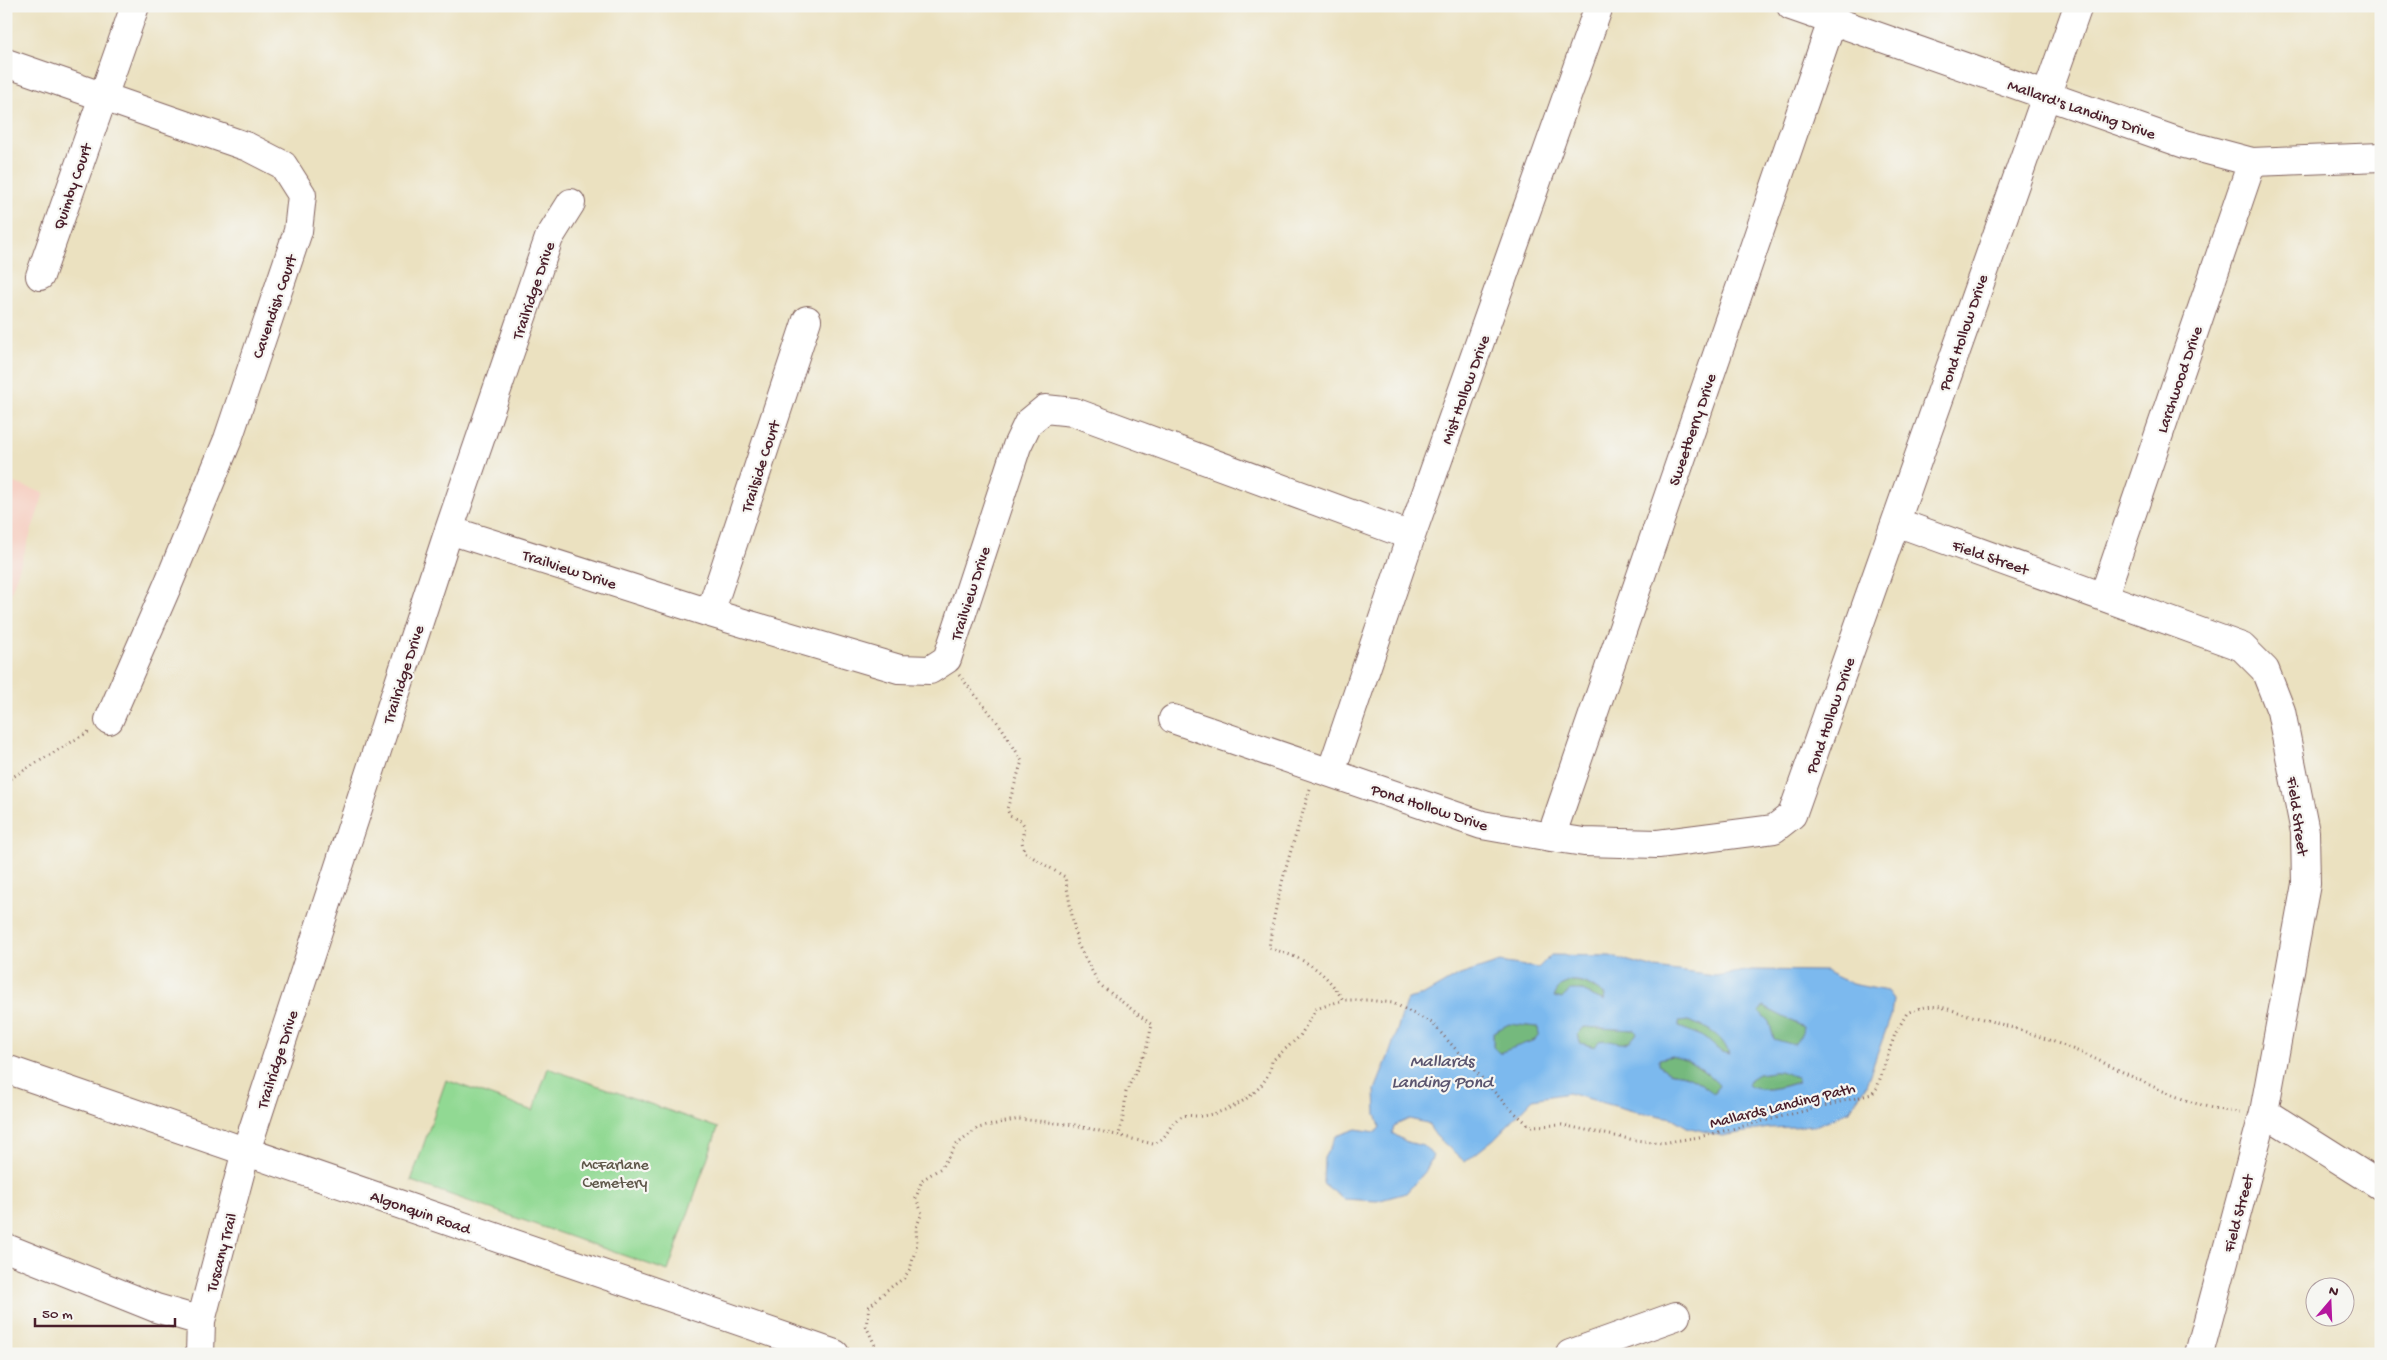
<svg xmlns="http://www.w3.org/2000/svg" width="2387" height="1360" font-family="'Gochi Hand',sans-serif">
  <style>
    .built { fill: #f6d1c5 }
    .green { fill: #91d993; stroke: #6e7c5f }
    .forest { fill: #74b97d; stroke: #5f6c54 }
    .water { fill: #7bb9ee; stroke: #626c8c; fill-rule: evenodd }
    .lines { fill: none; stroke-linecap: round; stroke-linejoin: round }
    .minor-casing { stroke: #82635f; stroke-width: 30 }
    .path { stroke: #82635f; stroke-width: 3; stroke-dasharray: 1 4; stroke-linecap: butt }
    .minor { stroke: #fff; stroke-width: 28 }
    .labels { text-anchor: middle; stroke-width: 4.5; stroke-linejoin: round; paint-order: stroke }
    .street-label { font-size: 16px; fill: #4a1f2b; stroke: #f6f6f2 }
    .park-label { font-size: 16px; fill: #5f574a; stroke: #f6f6f2 }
    .water-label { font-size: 18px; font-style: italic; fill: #5b556f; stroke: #f6f6f2 }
  </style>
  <rect width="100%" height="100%" fill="#f6f6f2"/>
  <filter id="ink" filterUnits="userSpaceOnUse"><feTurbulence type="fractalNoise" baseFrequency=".02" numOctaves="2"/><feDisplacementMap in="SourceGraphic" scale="10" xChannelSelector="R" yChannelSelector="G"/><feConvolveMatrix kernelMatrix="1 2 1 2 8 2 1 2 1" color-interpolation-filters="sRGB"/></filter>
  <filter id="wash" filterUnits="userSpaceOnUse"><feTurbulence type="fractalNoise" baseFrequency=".0096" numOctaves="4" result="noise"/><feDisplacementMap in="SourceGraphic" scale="20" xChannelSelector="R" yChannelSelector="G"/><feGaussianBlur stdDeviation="1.12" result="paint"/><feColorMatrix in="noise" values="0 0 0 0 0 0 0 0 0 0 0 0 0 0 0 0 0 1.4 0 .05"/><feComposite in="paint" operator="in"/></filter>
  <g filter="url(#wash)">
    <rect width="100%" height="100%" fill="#ebe1c0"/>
    <!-- built -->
    <path class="built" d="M6 480 44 493 6 608Z"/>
    <!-- green -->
    <path class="green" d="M548 1068 718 1128 668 1271 411 1181 446 1080 533 1111Z"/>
    <!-- forest -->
    <path class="forest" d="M1571 981C1585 981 1593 987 1605 995L1604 1001 1580 990 1562 999 1554 997 1560 986Z
      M1764 1007 1803 1027V1033L1794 1046 1774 1039 1769 1022 1759 1011Z
      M1688 1021C1706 1027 1723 1035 1729 1054L1721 1052 1704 1037 1679 1027V1022Z
      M1509 1024 1538 1027 1539 1035 1535 1040 1499 1053 1493 1047V1032Z
      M1584 1027 1635 1030 1637 1033C1628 1047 1618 1044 1603 1040L1595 1047 1580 1043 1578 1034Z
      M1672 1056C1692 1061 1705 1071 1719 1085L1714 1095C1706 1087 1695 1078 1684 1075 1670 1072 1670 1074 1659 1065V1059Z
      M1780 1071 1797 1077 1798 1082C1783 1086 1761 1094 1747 1085L1750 1079 1758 1074Z"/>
    <!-- water -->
    <path class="water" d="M1551 955 1610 956 1655 968 1715 976 1752 970 1825 971 1852 984 1887 991 1893 999 1891 1016 1866 1085 1850 1111 1815 1126 1769 1128 1722 1136 1687 1127 1672 1118 1633 1111 1568 1093 1533 1099 1494 1139 1465 1162 1436 1136 1427 1123 1409 1119 1394 1126 1392 1133 1407 1142 1424 1146 1433 1156 1425 1172 1406 1193 1377 1201 1343 1199 1323 1183 1324 1158 1336 1136 1356 1129 1376 1132 1380 1127 1376 1114 1375 1090 1390 1052 1407 999 1424 995 1457 976 1500 962 1538 968ZM1571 981C1585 980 1593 987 1605 995L1604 1001 1580 990H1570L1562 999 1554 997 1560 986ZM1764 1007 1803 1027 1802 1033 1794 1045 1774 1039 1769 1022 1759 1011ZM1688 1021C1706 1027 1723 1035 1729 1054L1721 1052 1704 1037 1679 1027V1022ZM1509 1024 1538 1027 1539 1035 1535 1040 1499 1053 1493 1047V1032ZM1584 1027 1634 1030 1637 1033C1625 1052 1615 1038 1599 1041L1595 1047 1580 1043 1578 1034ZM1672 1056C1692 1061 1705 1070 1719 1085L1715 1094C1706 1088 1695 1078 1684 1075 1671 1072 1670 1075 1659 1065V1059ZM1780 1071 1797 1077 1798 1082C1783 1087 1761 1094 1748 1085L1750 1079 1758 1074Z"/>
  </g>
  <g filter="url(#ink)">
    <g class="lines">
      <!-- minor casing -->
      <g class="minor-casing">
        <path id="minor" d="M1791 6 2185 144 2252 162 2381 157
          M6 63 248 147 283 165 302 195 298 231 228 439 169 582 109 720
          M40 276 135 6
          M1896 522 2242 647 2265 670 2281 711 2305 832 2306 884 2264 1112 2199 1354
          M449 530 710 613 899 669 930 670 947 659 1017 446 1028 423 1045 409 1074 412 1411 536
          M2104 595 2252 162
          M710 613 807 320
          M1173 719 1482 825 1551 837 1584 842 1658 844 1774 829 1792 815 2078 6
          M1331 772 1411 536 1599 6
          M1551 837 1832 21
          M6 1069 835 1354
          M2264 1112 2381 1186
          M6 1248 156 1308 201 1321
          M200 1354 201 1321 246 1151 449 530 549 238 571 203
          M1570 1354 1676 1316"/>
      </g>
      <!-- path -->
      <path class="path" d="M959 675 1002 728 1022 761 1007 809 1010 816 1021 821 1024 825 1022 842 1024 852 1065 877 1077 943 1099 984 1152 1025 1146 1050 1126 1092 1124 1113 1119 1135
        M6 781 90 731
        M1310 789C1294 841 1276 893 1269 948 1304 958 1324 969 1343 1000H1368L1393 1003 1432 1023 1507 1106 1530 1126 1562 1125 1634 1140 1662 1143 1699 1137 1872 1094 1877 1088 1895 1034 1907 1013C1936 1000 1944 1009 1972 1016 2013 1027 2053 1040 2091 1057 2138 1078 2188 1109 2240 1112
        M879 1354 866 1326 869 1307 887 1290 904 1278 910 1269 917 1244 916 1228 922 1213 916 1198 922 1180 941 1168 956 1145 978 1128 1019 1119 1075 1125 1153 1144C1169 1138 1167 1126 1179 1118 1186 1113 1194 1117 1202 1116 1231 1112 1268 1092 1272 1061L1300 1036 1316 1009 1343 1000"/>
      <!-- minor -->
      <use href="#minor" class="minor"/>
    </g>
  </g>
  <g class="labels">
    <!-- street labels -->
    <g class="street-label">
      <text transform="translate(2082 108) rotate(19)" y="6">Mallard's Landing Drive</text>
      <text transform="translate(71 186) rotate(-71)" y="6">Quimby Court</text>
      <text transform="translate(532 290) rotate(-71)" y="6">Trailridge Drive</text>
      <text transform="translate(273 306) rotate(-71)" y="6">Cavendish Court</text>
      <text transform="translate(1962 332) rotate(-71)" y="6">Pond Hollow Drive</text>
      <text transform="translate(2178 379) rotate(-71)" y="6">Larchwood Drive</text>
      <text transform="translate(1464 389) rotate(-70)" y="6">Mist Hollow Drive</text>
      <text transform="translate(1691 429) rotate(-71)" y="6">Sweetberry Drive</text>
      <text transform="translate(759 466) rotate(-72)" y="6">Trailside Court</text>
      <text transform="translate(1991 556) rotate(19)" y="6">Field Street</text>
      <text transform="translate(570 568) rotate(18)" y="6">Trailview Drive</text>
      <text transform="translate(969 593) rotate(-72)" y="6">Trailview Drive</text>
      <text transform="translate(402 674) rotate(-72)" y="6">Trailridge Drive</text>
      <text transform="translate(1829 715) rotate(-71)" y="6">Pond Hollow Drive</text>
      <text transform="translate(1430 806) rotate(18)" y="6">Pond Hollow Drive</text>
      <text transform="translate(2299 816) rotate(82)" y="6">Field Street</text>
      <text transform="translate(276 1059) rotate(-72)" y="6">Trailridge Drive</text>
      <text transform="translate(1782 1104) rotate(-14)" y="6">Mallards Landing Path</text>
      <text transform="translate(421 1211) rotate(19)" y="6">Algonquin Road</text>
      <text transform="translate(2237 1213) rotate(-75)" y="6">Field Street</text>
      <text transform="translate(220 1252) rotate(-75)" y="6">Tuscany Trail</text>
    </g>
    <!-- park labels -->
    <g class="park-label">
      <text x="615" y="1169">McFarlane<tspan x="615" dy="18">Cemetery</tspan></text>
    </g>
    <!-- water labels -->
    <g class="water-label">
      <text x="1442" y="1066">Mallards<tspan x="1442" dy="21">Landing Pond</tspan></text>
    </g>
  </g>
  <!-- margin -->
  <rect width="2387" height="1360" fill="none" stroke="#f6f6f2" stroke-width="25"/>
  <!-- north arrow -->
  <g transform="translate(2330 1302) rotate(19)"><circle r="24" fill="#f6f6f2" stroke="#b1a0a2"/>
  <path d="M0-4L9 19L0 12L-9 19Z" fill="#b5179e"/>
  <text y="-8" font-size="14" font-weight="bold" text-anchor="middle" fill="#4a1f2b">N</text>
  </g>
  <!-- scale -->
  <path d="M35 1318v8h140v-8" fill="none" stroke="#4a1f2b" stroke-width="2.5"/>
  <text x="42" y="1318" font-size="15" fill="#4a1f2b" stroke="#f6f6f2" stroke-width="4" paint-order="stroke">50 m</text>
</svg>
